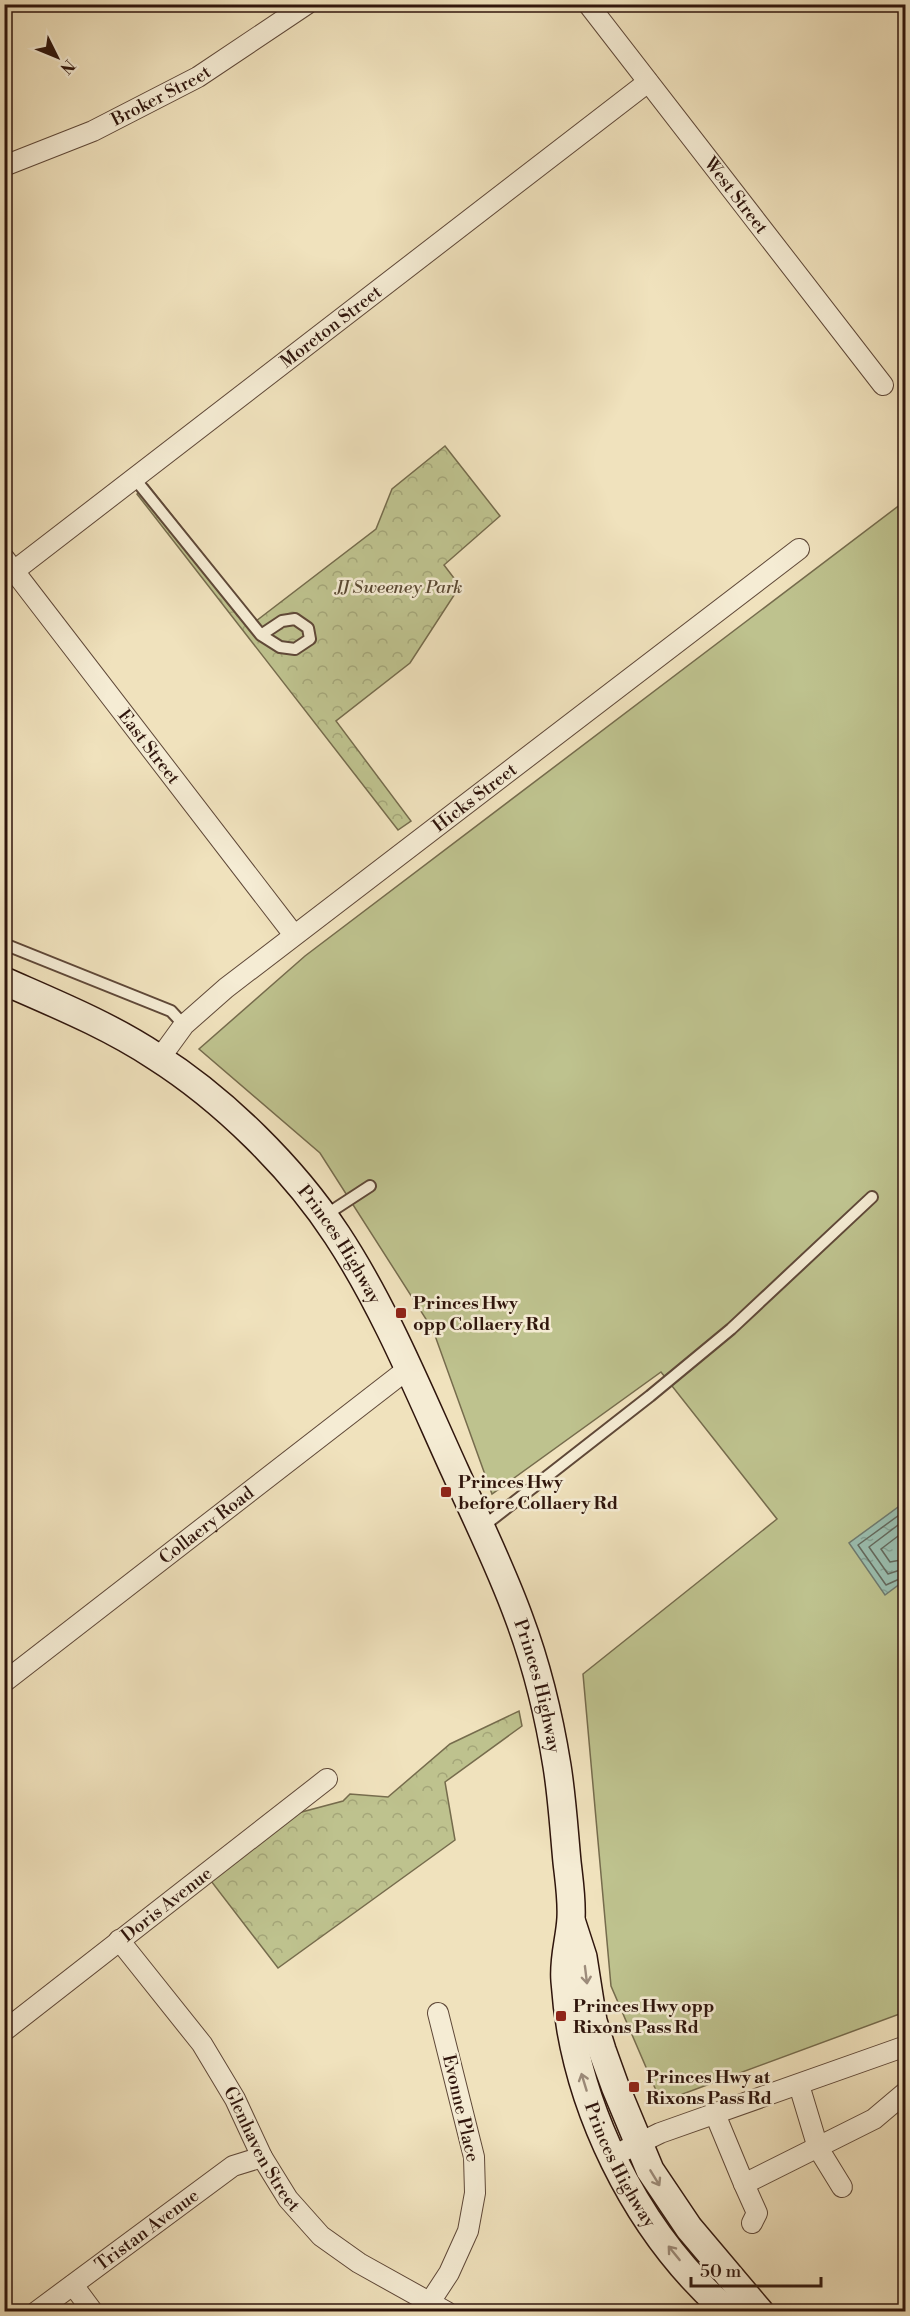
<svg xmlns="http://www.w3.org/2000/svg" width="910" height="2316" font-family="'Libre Bodoni',serif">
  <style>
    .green { fill: #bec28e; stroke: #766c4d; stroke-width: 1.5 }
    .park { fill: url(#park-crowns); stroke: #766c4d; stroke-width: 1.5 }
    .water { fill: url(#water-ripples); stroke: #6f7a6e; stroke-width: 1.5 }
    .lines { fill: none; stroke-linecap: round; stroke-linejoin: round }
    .shore { stroke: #646a5e; stroke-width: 1.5 }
    .lane-casing { stroke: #5f4838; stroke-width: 14 }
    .street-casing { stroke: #5f4838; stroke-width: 22 }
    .secondary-casing { stroke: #2f150c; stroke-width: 30 }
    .lane { stroke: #f5ecd4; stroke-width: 10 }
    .street { stroke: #f5ecd4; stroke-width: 20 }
    .secondary { stroke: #f5ecd4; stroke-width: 27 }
    .oneway { stroke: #9c8b7a }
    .poi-dot { fill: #8f2418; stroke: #f5ecd4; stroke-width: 2 }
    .labels { text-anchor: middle; stroke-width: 5; stroke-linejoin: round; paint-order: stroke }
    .street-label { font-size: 18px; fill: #2f150c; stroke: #f5ecd4 }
    .park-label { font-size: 18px; font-style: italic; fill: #5a4933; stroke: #f5ecd4 }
    .poi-label { font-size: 18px; font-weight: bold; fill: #2f150c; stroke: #f5ecd4; text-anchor: start }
  </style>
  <defs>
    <pattern id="park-crowns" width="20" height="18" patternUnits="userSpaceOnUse" patternTransform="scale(1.5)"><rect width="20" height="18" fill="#bec28e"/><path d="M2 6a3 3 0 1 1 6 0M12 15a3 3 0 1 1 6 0" fill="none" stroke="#a4a679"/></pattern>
    <pattern id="water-ripples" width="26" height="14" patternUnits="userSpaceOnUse" patternTransform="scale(1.5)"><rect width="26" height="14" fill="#9abeaf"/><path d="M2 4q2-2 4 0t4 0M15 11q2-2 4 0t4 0" fill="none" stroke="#85a295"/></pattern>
  </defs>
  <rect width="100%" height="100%" fill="#f0e2bd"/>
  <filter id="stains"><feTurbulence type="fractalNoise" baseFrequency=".00333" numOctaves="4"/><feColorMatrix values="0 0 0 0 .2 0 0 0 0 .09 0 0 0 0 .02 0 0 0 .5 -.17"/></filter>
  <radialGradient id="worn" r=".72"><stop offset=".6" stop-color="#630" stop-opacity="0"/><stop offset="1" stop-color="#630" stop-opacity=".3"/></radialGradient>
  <!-- green -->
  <path class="green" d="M905 501V2012L661 2102 611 1986 583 1674 777 1519 661 1372 492 1494 433 1330 320 1153 199 1049 305 956Z"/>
  <!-- park -->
  <path class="park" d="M445 446 500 516 444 565 460 586 410 663 336 721 411 821 398 830 137 494 148 485 256 621 376 529 392 489Z
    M519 1711 522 1726 445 1782 455 1840 278 1968 211 1881 298 1813 343 1801 350 1794 388 1797 450 1744Z"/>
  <!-- water -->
  <path class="water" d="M905 1502V1580L885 1595 849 1543Z"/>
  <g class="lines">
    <!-- shore -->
    <path class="shore" d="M906 1510 858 1545 886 1585 906 1576
      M906 1519 869 1547 888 1574 906 1568
      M906 1530 881 1549 890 1562 906 1559"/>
    <!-- lane casing -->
    <g class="lane-casing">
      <path id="lane" d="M135 479 261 635 280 647 295 649 310 639 308 628 295 619 282 621 261 635
        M4 944 171 1011 184 1025
        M324 1216 370 1186
        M481 1528 650 1396 731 1329 872 1197"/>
    </g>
    <!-- street casing -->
    <g class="street-casing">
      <g id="street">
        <path id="s1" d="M588 4 883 385"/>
        <path id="s2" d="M4 166 93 131 198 77 307 4"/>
        <path id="s3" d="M4 558 294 935"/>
        <path id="s4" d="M14 571 648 82"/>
        <path id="s5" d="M160 1058 184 1025 226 988 799 549"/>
        <path id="s6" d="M4 1682 409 1368"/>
        <path id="s7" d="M119 1940 202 2044 235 2099 262 2157 288 2199 321 2236 359 2263 447 2312"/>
        <path id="s8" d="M4 2031 327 1779"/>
        <path d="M799 2085 818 2148 842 2187"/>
        <path d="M715 2114 744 2184 874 2119 906 2092"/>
        <path d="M613 2156 660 2133 906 2046"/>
        <path d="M744 2184 757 2213 752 2223"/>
        <path d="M73 2285 93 2312"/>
        <path d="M430 2302 449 2273 468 2231 475 2193 474 2157 438 2013"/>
        <path id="s9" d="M36 2312 233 2166 262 2157"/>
      </g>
    </g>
    <!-- secondary casing -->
    <g class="secondary-casing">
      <g id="secondary">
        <path id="s10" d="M4 981C56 1004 108 1025 155 1056 223 1099 293 1168 337 1235 385 1308 419 1392 455 1471 477 1520 501 1568 519 1618 537 1666 549 1716 557 1766 562 1797 564 1830 567 1862 569 1880 572 1899 571 1918 570 1939 563 1958 565 1981 573 2103 635 2231 728 2312"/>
        <path d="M572 1923 583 1957 593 2021 602 2050 615 2086 650 2170 689 2228 760 2312"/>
      </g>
    </g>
    <!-- lane -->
    <use href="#lane" class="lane"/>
    <!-- street -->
    <use href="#street" class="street"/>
    <!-- secondary -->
    <use href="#secondary" class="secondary"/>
  </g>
  <!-- one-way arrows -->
  <defs><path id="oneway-shaft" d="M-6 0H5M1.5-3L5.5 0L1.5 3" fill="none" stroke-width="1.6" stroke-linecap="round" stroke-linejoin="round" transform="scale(1.5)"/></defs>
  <g class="oneway">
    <use href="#oneway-shaft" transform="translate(586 1975) rotate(83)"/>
    <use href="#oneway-shaft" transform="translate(584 2082) rotate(-107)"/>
    <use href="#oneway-shaft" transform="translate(655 2178) rotate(59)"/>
    <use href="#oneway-shaft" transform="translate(674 2253) rotate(-129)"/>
  </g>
  <!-- markers -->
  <g class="poi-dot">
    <rect x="395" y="1307" width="12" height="12" rx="3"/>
    <rect x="440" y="1486" width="12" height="12" rx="3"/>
    <rect x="555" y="2010" width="12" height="12" rx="3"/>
    <rect x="628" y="2081" width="12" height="12" rx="3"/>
  </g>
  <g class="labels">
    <!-- street labels -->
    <g class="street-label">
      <text dy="6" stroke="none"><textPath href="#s2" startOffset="172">Broker Street</textPath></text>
      <text dy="6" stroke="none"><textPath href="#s1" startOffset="242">West Street</textPath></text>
      <text dy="6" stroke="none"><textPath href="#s4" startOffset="400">Moreton Street</textPath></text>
      <text dy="6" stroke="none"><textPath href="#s3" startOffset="238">East Street</textPath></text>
      <text dy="6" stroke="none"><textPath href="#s5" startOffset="410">Hicks Street</textPath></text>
      <text dy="6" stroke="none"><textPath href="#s10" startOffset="435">Princes Highway</textPath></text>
      <text dy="6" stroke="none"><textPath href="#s6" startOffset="256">Collaery Road</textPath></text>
      <text dy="6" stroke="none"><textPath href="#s10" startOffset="921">Princes Highway</textPath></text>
      <text dy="6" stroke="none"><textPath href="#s8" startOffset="206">Doris Avenue</textPath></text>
      <text transform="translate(461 2108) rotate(77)" y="6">Evonne Place</text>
      <text dy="6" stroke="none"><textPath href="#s7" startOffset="254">Glenhaven Street</textPath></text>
      <text dy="6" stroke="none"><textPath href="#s10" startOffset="1413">Princes Highway</textPath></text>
      <text dy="6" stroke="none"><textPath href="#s9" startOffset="138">Tristan Avenue</textPath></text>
    </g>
    <!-- park labels -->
    <g class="park-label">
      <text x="399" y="593">JJ Sweeney Park</text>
    </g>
    <!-- poi labels -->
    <g class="poi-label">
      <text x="413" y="1309">Princes Hwy<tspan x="413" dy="21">opp Collaery Rd</tspan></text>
      <text x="458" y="1488">Princes Hwy<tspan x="458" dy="21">before Collaery Rd</tspan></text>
      <text x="573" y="2012">Princes Hwy opp<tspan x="573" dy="21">Rixons Pass Rd</tspan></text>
      <text x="646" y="2083">Princes Hwy at<tspan x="646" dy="21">Rixons Pass Rd</tspan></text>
    </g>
  </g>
  <!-- margin -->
  <rect width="910" height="2316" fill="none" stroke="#f0e2bd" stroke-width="24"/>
  <rect x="6" y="6" width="898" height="2304" fill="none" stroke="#2f150c" stroke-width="3"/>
  <rect x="12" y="12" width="886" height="2292" fill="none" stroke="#2f150c" stroke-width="1.5"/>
  <!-- north arrow -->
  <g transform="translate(57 57) rotate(133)" stroke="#f5ecd4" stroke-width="4.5" paint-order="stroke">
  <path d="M0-4.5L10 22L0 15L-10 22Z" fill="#2f150c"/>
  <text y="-9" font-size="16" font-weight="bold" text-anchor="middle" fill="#2f150c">N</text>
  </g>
  <!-- scale -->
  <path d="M691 2277v9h130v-9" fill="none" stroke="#2f150c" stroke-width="3"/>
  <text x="700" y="2277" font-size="18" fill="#2f150c" stroke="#f5ecd4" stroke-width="4.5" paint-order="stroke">50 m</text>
  <rect width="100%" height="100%" filter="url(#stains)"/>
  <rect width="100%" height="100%" fill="url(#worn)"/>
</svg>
